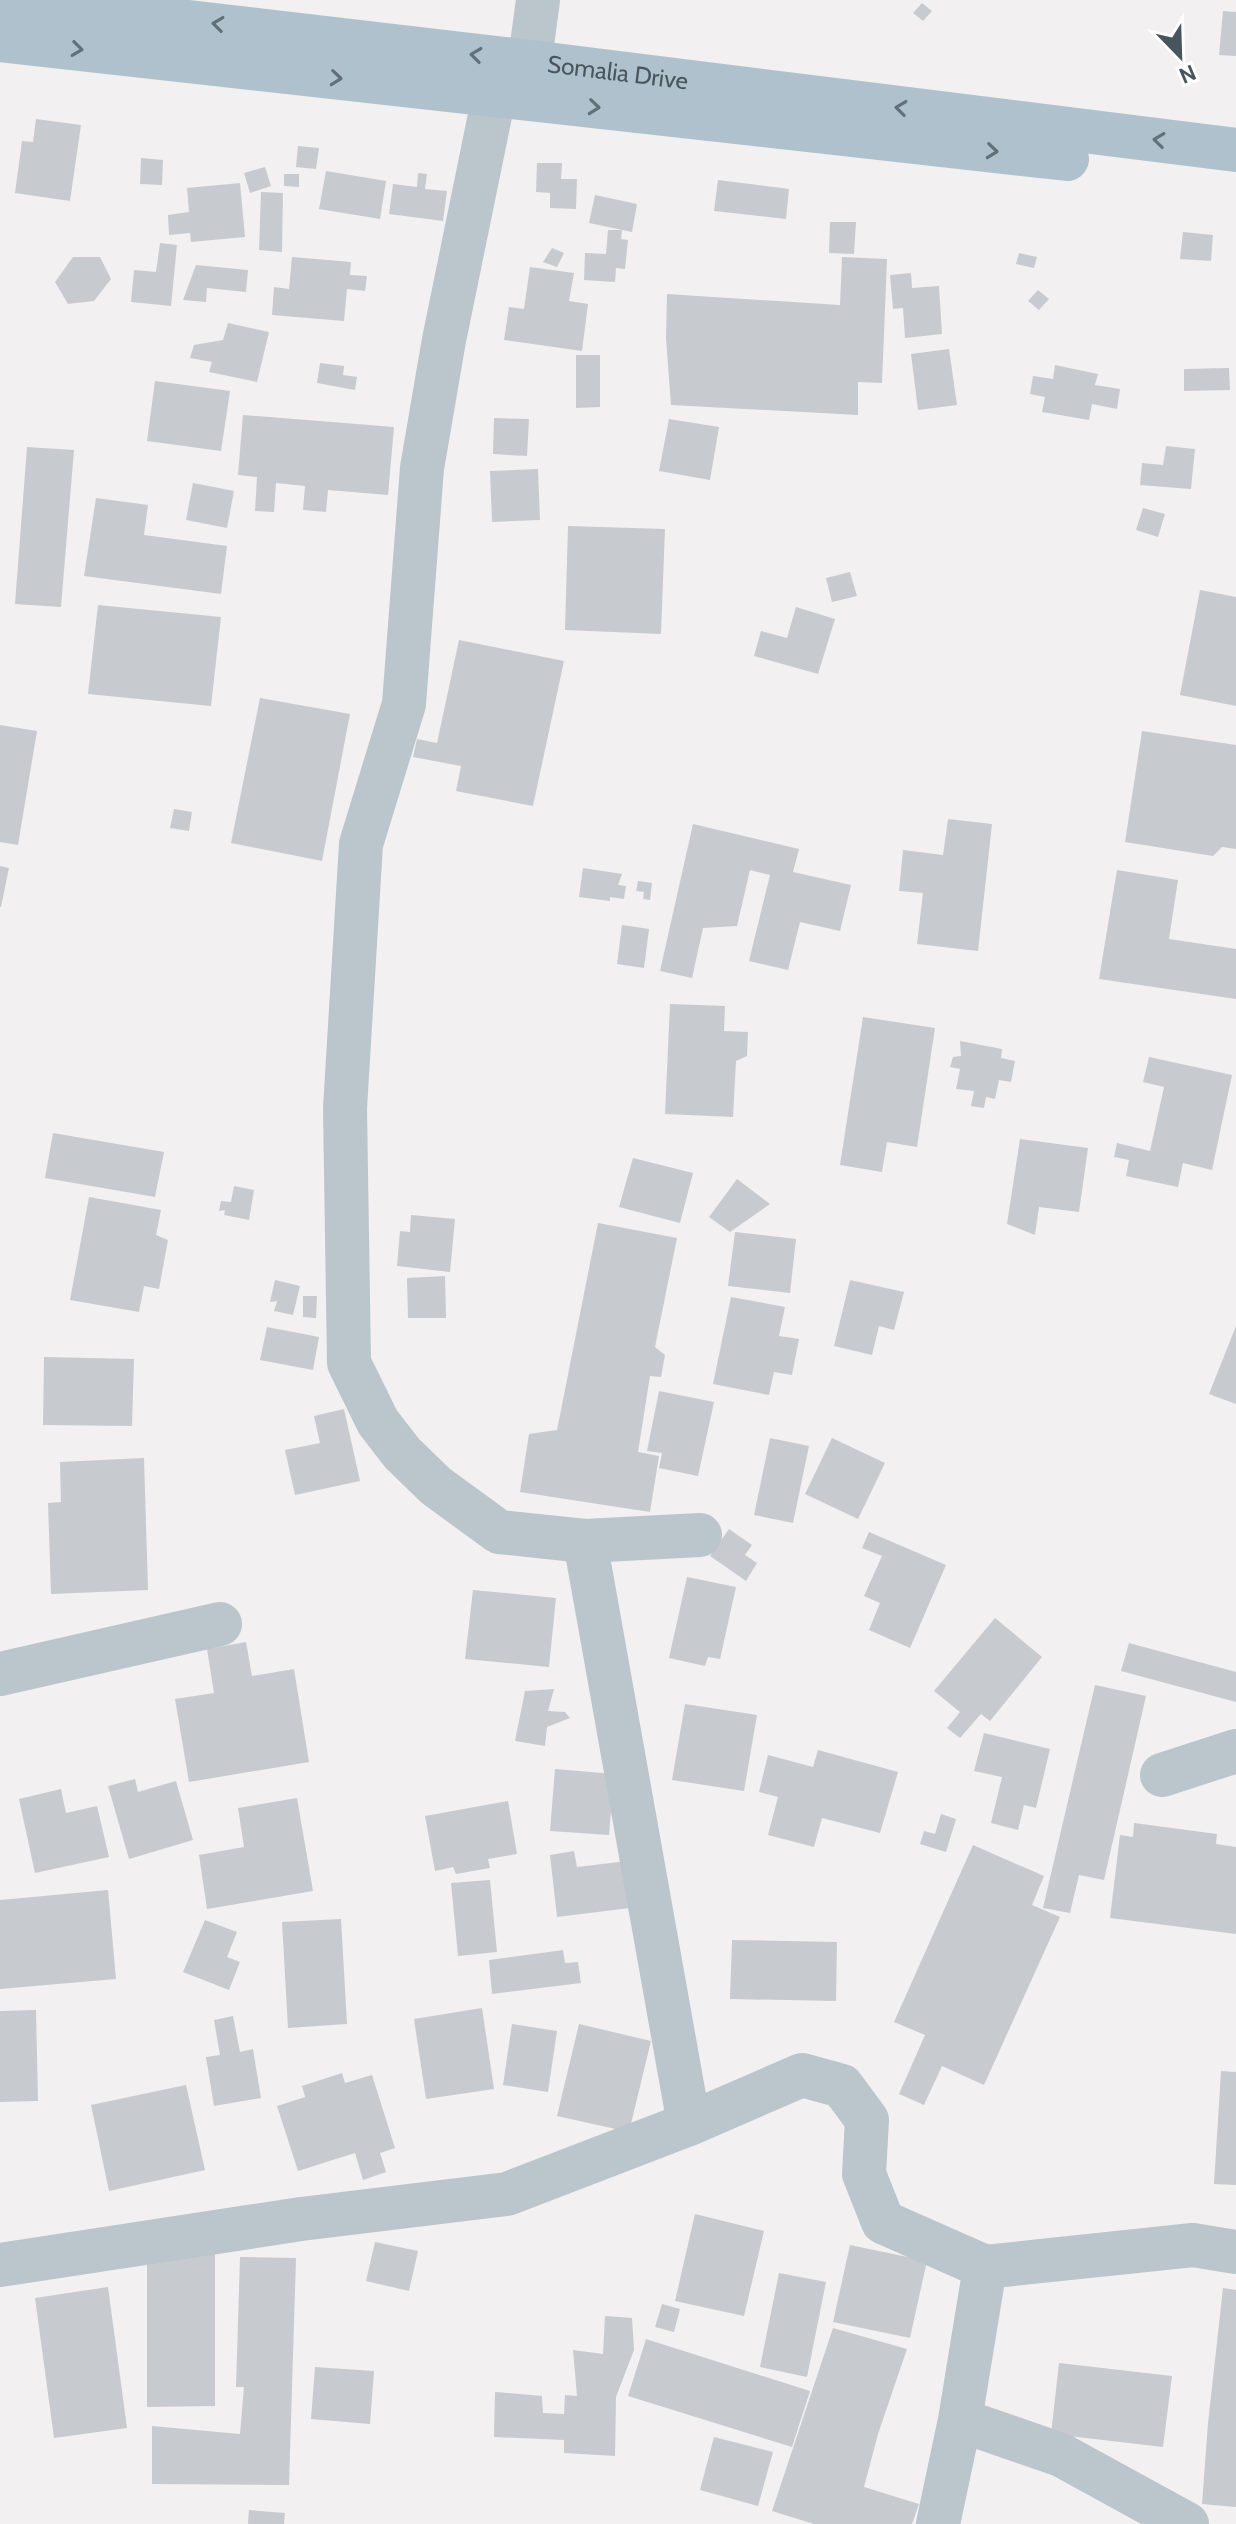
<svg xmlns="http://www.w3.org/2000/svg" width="1236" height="2524" font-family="Cabin,sans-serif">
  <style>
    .building { fill: #c7cbcf }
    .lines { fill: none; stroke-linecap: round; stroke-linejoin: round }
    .minor { stroke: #bbc5cc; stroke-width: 44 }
    .primary { stroke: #b0c1ce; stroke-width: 44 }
    .oneway { stroke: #627079 }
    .labels { text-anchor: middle; stroke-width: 7; stroke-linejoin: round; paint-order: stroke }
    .street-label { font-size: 24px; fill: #48555d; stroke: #fff }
  </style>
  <rect width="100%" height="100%" fill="#f2f0f0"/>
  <!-- building -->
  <path class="building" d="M922 3 932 11 923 21 913 13Z
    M1223 11 1236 12V56L1219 55Z
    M36 119 81 125 70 201 15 193 22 141 33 142Z
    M298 146 319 148 316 169 296 167Z
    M141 158 163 160 162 185 140 184Z
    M537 163H562L561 179H577L576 209 550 208V193L536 192Z
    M265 167 271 186 250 193 244 173Z
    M326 171 386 181 380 219 319 209Z
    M418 173 427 174 425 189 447 191 443 221 389 214 393 184 417 187Z
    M284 174H299V187L284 186Z
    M718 180 789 189 786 219 714 211Z
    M240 183 245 237 191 242 190 233 169 235 168 215 189 212 187 188Z
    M261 192 283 193 282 252 259 250Z
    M595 195 637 204 632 232 589 223Z
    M830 222H856L854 254 829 253Z
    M608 230H622L621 239 628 240 625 269 616 268 615 282 584 280 585 253 606 254Z
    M1183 232 1213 235 1211 261 1180 259Z
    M160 243 177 245 171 306 131 302 134 270 156 272Z
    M552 248 564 253 557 267 543 262Z
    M1019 253 1037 257 1034 268 1016 264Z
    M73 257H100L111 279 94 301 68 304 55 282Z
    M292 257 351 262 350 275 367 276 365 291 347 289 344 321 272 315 274 287 289 289Z
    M842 257 887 259 882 383 858 382V415L671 405 666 338 667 294 840 305Z
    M196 265 248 270 246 292 207 288 206 302 183 300Z
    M530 267 574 273 569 301 588 304 582 351 504 340 509 307 524 309Z
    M911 273 912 288 939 286 942 334 905 338 903 308 893 309 890 275Z
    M1038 290 1049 299 1039 310 1028 301Z
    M228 323 269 332 257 382 209 372 212 362 190 358 194 345 223 340Z
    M949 349 957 405 918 410 911 354Z
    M576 355H600V407L576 408Z
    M320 363 344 366 343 375 357 377 355 390 317 383Z
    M1055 365 1098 374 1095 385 1120 389 1117 409 1092 404 1089 420 1042 412 1045 397 1030 394 1033 376 1053 379Z
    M1229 368 1230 390 1184 391V369Z
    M155 381 230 391 221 451 147 441Z
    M243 415 394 427 388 495 328 490 326 512 303 510 305 486 276 483 274 512 255 511 257 477 238 475Z
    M494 418 529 419 527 456 493 454Z
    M669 419 719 427 710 480 659 471Z
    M1166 446 1195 449 1191 489 1140 485 1142 463 1163 465Z
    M27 447 74 450 61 607 15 604Z
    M538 469 540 520 492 522 490 471Z
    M193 483 234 491 227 528 186 520Z
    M96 498 148 505 144 535 227 546 221 594 84 576Z
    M1143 508 1165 514 1158 537 1136 530Z
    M568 526 665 529 661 634 565 630Z
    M850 572 857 596 832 602 826 578Z
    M1200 590 1236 597V706L1180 695Z
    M98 605 221 617 211 706 88 694Z
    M796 607 835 619 818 674 754 656 761 631 787 638Z
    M459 640 564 661 533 806 456 791 461 766 413 757 417 739 437 743Z
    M260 698 350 714 322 861 231 843Z
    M0 725 37 731 18 845 0 842Z
    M1142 731 1236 745V849L1222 847 1213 856 1125 842Z
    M174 809 192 812 189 831 170 828Z
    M948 819 992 824 978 951 917 944 923 893 899 891 903 850 943 855Z
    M693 824 799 849 793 872 851 885 840 931 800 922 788 970 749 961 770 875 750 870 737 926 703 928 692 978 660 971Z
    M0 866 9 868 1 907H0Z
    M583 868 622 874 618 885 626 886 624 899 610 897V901L579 897Z
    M1117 870 1178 880 1169 939 1236 949V999L1099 979Z
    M638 881 652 883 650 900 643 899 644 892 636 891Z
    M622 925 649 929 644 968 617 964Z
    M670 1004 725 1006 724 1031 748 1032 747 1056 736 1061 733 1117 665 1114Z
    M863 1017 935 1028 917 1147 887 1142 882 1172 840 1165Z
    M960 1041 1002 1049 1001 1058 1015 1061 1011 1082 999 1080 995 1099 986 1097 984 1108 971 1106 974 1091 956 1089 960 1069 950 1067 953 1057 961 1056Z
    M1149 1057 1232 1075 1212 1170 1183 1163 1178 1187 1126 1176 1129 1160 1114 1157 1117 1143 1150 1151 1164 1087 1143 1082Z
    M53 1133 164 1152 155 1197 45 1178Z
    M1020 1139 1088 1148 1079 1212 1039 1207 1035 1235 1007 1224Z
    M633 1158 693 1173 680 1223 619 1207Z
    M737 1179 770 1204 730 1232 709 1217Z
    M234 1186 254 1190 249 1220 224 1215 225 1210 219 1211 221 1201 231 1202Z
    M89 1197 161 1210 156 1235 168 1240 159 1289 144 1286 139 1312 70 1300Z
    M411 1215 455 1219 450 1272 397 1266 400 1231 410 1232Z
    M598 1223 677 1238 655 1347 665 1355 661 1377 650 1376 638 1452 659 1456 650 1512 520 1492 529 1434 557 1430Z
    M735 1232 796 1239 790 1293 728 1286Z
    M445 1276 446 1318H408L407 1278Z
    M275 1280 300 1286 293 1315 274 1311 277 1301 270 1302Z
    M850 1280 904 1292 894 1330 879 1326 872 1355 834 1346Z
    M303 1296H317L316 1318 303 1317Z
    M731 1297 785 1307 779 1336 799 1339 792 1375 774 1372 769 1395 713 1384Z
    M1236 1326V1404L1209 1394Z
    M267 1327 319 1337 313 1370 260 1360Z
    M44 1357 134 1359 132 1426 43 1425Z
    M659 1391 714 1402 698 1476 659 1468 662 1453 647 1451Z
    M344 1409 360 1481 295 1495 285 1450 320 1443 314 1416Z
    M770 1438 809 1446 793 1523 754 1515Z
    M832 1438 885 1463 858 1519 805 1494Z
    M144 1458 148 1590 51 1594 48 1503 61 1502 60 1462Z
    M729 1529 752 1545 745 1555 757 1563 746 1581 710 1556Z
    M869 1532 946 1565 910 1648 869 1630 880 1603 864 1596 882 1556 862 1548Z
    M687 1577 736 1587 720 1659 708 1657 705 1666 669 1658Z
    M473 1590 556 1598 549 1667 465 1659Z
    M995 1618 1042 1657 990 1721 981 1714 960 1738 947 1728 960 1712 934 1691Z
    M246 1642 252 1676 294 1669 309 1762 189 1782 175 1699 214 1693 207 1649Z
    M1129 1643 1236 1672V1702L1121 1671Z
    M1095 1685 1146 1696 1104 1880 1079 1875 1070 1913 1043 1908Z
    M554 1689 548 1711 565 1712 570 1718 547 1727 545 1746 515 1741 525 1691Z
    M685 1704 757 1715 744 1791 672 1780Z
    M984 1733 1050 1749 1036 1808 1024 1805 1018 1830 991 1823 1002 1777 974 1771Z
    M818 1750 898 1772 880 1833 822 1818 814 1847 768 1835 778 1797 759 1792 768 1755 813 1767Z
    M555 1769 614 1774 609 1835 550 1831Z
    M135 1779 138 1792 176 1781 193 1840 129 1859 108 1786Z
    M61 1789 66 1813 97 1806 109 1857 35 1873 19 1799Z
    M297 1798 313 1891 207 1909 199 1855 244 1847 238 1808Z
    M508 1801 517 1854 488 1859 490 1868 456 1874 453 1867 435 1871 425 1816Z
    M941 1814 956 1819 946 1852 920 1844 924 1831 935 1834Z
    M1134 1823 1217 1834 1216 1844 1236 1847V1934L1110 1918 1120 1835 1133 1837Z
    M973 1845 1044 1876 1032 1905 1060 1917 984 2085 942 2066 924 2105 899 2094 925 2035 894 2022Z
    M574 1851 577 1867 636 1860 630 1908 557 1917 550 1855Z
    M490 1880 497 1952 458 1956 451 1883Z
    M108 1890 116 1979 0 1989V1900Z
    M341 1919 347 2024 288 2028 282 1922Z
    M205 1920 237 1932 227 1957 240 1962 229 1990 183 1972Z
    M732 1940 837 1942 836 2001 730 1999Z
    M563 1950 565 1963 578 1962 581 1983 492 1994 489 1960Z
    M482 2008 494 2089 426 2099 414 2019Z
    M36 2010 38 2101 0 2102V2011Z
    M233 2016 240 2052 253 2049 261 2098 214 2106 206 2057 220 2055 214 2020Z
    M512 2024 557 2031 548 2092 503 2085Z
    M579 2024 651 2041 629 2132 557 2116Z
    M1221 2071 1236 2072V2185L1214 2184Z
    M342 2073 345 2083 372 2075 395 2148 380 2153 386 2172 363 2180 355 2153 298 2171 277 2106 305 2097 302 2086Z
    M186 2085 205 2170 109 2191 91 2105Z
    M695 2214 764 2231 744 2316 675 2301Z
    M375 2242 418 2251 409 2291 366 2281Z
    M850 2245 927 2261 910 2338 833 2322Z
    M147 2251H215V2406L147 2407Z
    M240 2257 296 2258 289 2485 152 2484V2426L240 2434 244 2387H236Z
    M779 2273 826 2282 807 2377 760 2367Z
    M108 2287 127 2428 54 2438 35 2298Z
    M1223 2288 1236 2290V2507L1202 2504 1208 2423Z
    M662 2304 680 2309 674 2332 655 2327Z
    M605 2316 632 2318 634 2350 616 2397 615 2456 564 2453V2440L494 2437 495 2392 542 2396 543 2413 564 2414 565 2395 577 2396 573 2350 603 2354Z
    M833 2328 907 2349 878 2434 864 2487 919 2504 912 2524H814L772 2511Z
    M646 2339 810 2391 792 2447 628 2396Z
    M1059 2363 1172 2376 1163 2447 1051 2434Z
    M315 2367 374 2371 370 2424 311 2419Z
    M714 2437 773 2452 758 2506 700 2490Z
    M249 2510 285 2513 284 2524H248Z"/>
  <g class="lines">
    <!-- minor -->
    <path class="minor" d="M494 96 444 340 422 468 404 704 361 844 345 1108 349 1363 378 1422 402 1453 436 1486 499 1532 585 1541 700 1535
      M525 97 538 0
      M585 1541 689 2124
      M0 1674 220 1624
      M1162 1775 1236 1751
      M0 2265 301 2219 507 2194 689 2124 802 2075 842 2086 867 2120 864 2174 883 2222 985 2267 1193 2245 1236 2252
      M960 2420 1061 2455 1187 2524
      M938 2524 960 2420 985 2267"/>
    <!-- primary -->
    <g class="primary">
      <path id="s1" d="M0 0 531 62 1236 150"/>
      <path d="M0 40 1067 159"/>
    </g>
  </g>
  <!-- one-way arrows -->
  <defs><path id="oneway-chevron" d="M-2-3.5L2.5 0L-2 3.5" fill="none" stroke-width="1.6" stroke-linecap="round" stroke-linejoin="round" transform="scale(2)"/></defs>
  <g class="oneway">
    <use href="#oneway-chevron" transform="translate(218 24) rotate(-173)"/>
    <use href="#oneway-chevron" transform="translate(77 49) rotate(7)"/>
    <use href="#oneway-chevron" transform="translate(476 55) rotate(-173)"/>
    <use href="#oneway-chevron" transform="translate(336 78) rotate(6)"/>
    <use href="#oneway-chevron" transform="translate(594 107) rotate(6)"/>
    <use href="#oneway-chevron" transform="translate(901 108) rotate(-173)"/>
    <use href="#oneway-chevron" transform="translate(1159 140) rotate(-173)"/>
    <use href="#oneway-chevron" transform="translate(992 151) rotate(6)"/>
  </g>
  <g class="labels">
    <!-- street labels -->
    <g class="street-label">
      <text dy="8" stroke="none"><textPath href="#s1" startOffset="622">Somalia Drive</textPath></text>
    </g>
  </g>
  <!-- north arrow -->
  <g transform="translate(1180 56) rotate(157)" stroke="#ffffff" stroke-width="6" paint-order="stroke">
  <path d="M0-6L14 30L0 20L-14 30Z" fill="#48555d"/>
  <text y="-12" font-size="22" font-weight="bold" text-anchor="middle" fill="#48555d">N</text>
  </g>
</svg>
